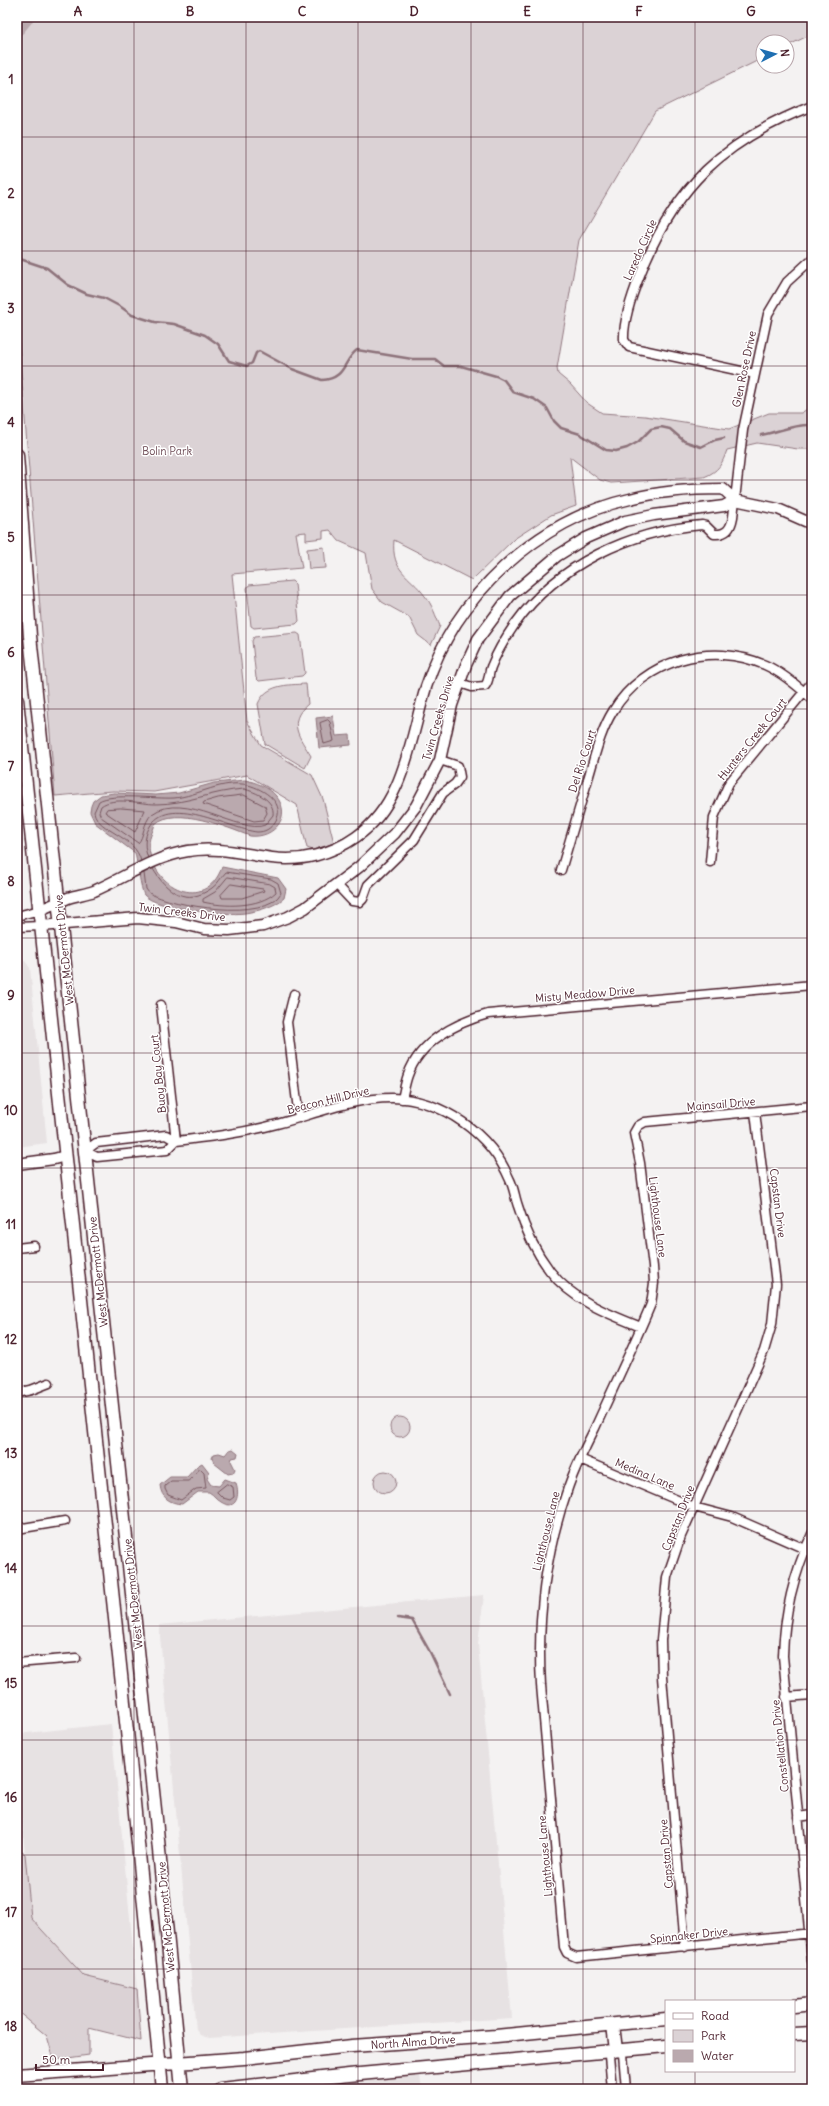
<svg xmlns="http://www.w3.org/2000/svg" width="829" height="2106" font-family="Delius,sans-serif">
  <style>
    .built { fill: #e7e2e3 }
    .green { fill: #dbd2d5; stroke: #927880 }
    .water { fill: #baa9ae; stroke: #8d727a }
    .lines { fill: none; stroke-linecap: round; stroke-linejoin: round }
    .shore { stroke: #77565f; stroke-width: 1 }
    .stream { stroke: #8d727a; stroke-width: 2.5 }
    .river { stroke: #baa9ae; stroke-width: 16 }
    .minor-casing { stroke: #4a1f2b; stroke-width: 11 }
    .tertiary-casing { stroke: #4a1f2b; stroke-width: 13 }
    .secondary-casing { stroke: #4a1f2b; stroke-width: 15 }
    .minor { stroke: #fff; stroke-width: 8 }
    .tertiary { stroke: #fff; stroke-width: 10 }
    .secondary { stroke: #fff; stroke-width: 12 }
    .grid { fill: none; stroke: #4a1f2b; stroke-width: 1; stroke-opacity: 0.55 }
    .labels { text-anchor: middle; stroke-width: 3; stroke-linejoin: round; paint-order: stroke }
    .street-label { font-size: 11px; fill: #4a1f2b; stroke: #fff }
    .park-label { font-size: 11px; fill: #6e4c56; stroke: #fff }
    .neatline { fill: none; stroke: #4a1f2b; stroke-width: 1.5 }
    .grid-label { font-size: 13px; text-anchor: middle; font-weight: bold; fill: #4a1f2b }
  </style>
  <rect width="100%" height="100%" fill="#f4f2f2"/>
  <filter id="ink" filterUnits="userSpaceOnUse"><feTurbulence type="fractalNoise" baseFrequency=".025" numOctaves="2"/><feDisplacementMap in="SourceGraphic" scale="8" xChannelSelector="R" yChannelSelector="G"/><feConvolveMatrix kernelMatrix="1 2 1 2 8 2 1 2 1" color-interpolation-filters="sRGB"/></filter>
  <g filter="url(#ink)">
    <!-- built -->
    <path class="built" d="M17 950 30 968 47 1143 17 1147Z
      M484 1595 478 1644 512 2018 209 2038 200 2035 196 2030 159 1625Z
      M111 1724 137 1989 84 1976 31 1918 17 1769V1734Z
      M420 2076 422 2089H303Z"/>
    <!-- green -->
    <path class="green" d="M17 17H812V34L787 46V42H763V58L655 111 579 240 557 368 558 374 570 384 587 403 602 413 645 416 729 429 769 413H801L812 406V449H798L757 443 727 450C722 464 719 471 704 477L611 483 600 480 570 457 576 506 551 515 514 539 472 580 394 540C391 572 409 574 425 596 432 604 436 617 440 626L431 645 418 635 409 617 382 602 372 589 366 553 339 541 330 530 323 531V538L306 540V532L296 533 302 568 232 574 247 721 261 745 312 775 323 799 334 843 313 850 307 848 297 805 247 775 154 792 113 791 55 796 17 319Z
      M324 547 326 568 309 569 307 549Z
      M292 581 295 584 299 621 296 624 254 628 251 626 247 588 249 585Z
      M297 633 300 635 305 673 302 676 259 681 256 678 252 641 254 637Z
      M306 684 308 704C286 722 300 738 311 756L305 768 265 744 258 704C266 684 287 685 306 684Z
      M390 1427a10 10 0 1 1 20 0a10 10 0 1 1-20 0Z
      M374 1482a11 11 0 1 1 22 0a11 11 0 1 1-22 0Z
      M17 1849 25 1854 31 1918 84 1976 137 1989 141 2041 89 2028V2055L54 2060 47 2036 17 2011Z"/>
    <!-- water -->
    <path class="water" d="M333 716 336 736 350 735 351 745 319 748 316 718Z
      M245 780C255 782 269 787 276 796 293 816 274 839 250 836 228 828 176 805 155 824 153 832 148 839 149 847 152 887 205 914 222 867L278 878 286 889 284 898C274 907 258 911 245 913 226 916 156 909 144 895 141 890 137 861 135 853L95 823 90 812 91 806 93 801 101 795 114 793 156 795 179 793 214 783Z
      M233 1449 238 1453 237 1457 232 1458 231 1461 235 1469 233 1473 228 1474 214 1463 212 1458 214 1454 219 1453 225 1455 229 1450Z
      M202 1463 209 1472 207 1479 211 1485 219 1486 225 1479 236 1483C240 1494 237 1512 221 1502 216 1499 214 1495 209 1492H198L182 1504C170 1503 161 1498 160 1485L170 1477H187L197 1466Z"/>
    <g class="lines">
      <!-- shore -->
      <path class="shore" d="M328 720 330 722 334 741 324 744 320 723Z
        M244 789C256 792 275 800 273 815L265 825C241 835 184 790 152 814 143 822 144 838 138 843L101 817 99 812 101 806C114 796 140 804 156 804 187 804 212 791 244 789Z
        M244 795 265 806 267 813 263 820 254 821 203 804 204 802 218 798Z
        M121 808 145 810 135 832 105 812 107 809Z
        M141 861C135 835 98 832 94 812L99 801C112 793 155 799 174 798 198 796 223 779 248 785 264 789 287 804 275 822 270 829 265 832 257 832 228 829 168 792 149 828 144 838 144 848 148 858
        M144 873 146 889 149 893C172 906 266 922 281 893L278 883 271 879 226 872C221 877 218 884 212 888 186 907 166 891 153 869
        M228 877 270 884 275 887 276 892C259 908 224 907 203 902V899L215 892Z
        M231 884 263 889 264 891 242 898H222L221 895Z
        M200 1469 204 1473 206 1488 196 1489 181 1500 168 1495 165 1489V1486L171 1481H188Z
        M227 1484 233 1487 234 1497 230 1500 223 1498 217 1492Z"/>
      <!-- stream -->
      <path class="stream" d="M17 258 47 268 68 285 87 294 104 298 121 307 132 315 155 322 174 324 205 335 218 344 229 361 247 366 252 363 256 353 259 351 292 369 322 380C346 379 343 360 357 350L412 359H435L444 366H461L496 376 504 380 513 392 534 399 547 408 554 421 561 428 580 434 606 450 616 451 627 448 638 442 651 429 661 427 670 429 684 441 701 447 715 440 724 438
        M761 435C779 432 793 424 812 425
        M398 1618 412 1620 430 1652 450 1694"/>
      <!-- river -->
      <path class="river" d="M17 28 26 17"/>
      <!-- minor casing -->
      <g class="minor-casing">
        <path id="minor" d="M755 374 629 347 624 340C623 320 632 295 640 275 674 187 724 140 812 106
          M460 683 472 687 485 686C490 680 488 674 491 667 497 652 506 637 515 624 558 564 630 531 702 525L706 526 714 534C727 535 731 528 733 517L743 430 768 314 787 282 812 259
          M710 862 714 817 729 783 812 682
          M561 870C570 840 579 810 588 779 595 756 600 732 613 711 644 660 711 641 765 665 783 673 798 686 812 699
          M336 884 352 901 360 902 363 899 368 885 414 840 443 793 455 784 460 777 458 766 440 760
          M17 916 40 910
          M17 927 41 926
          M294 994 287 1022 299 1118
          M161 1005 176 1141
          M402 1099C404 1091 405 1083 408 1075 420 1041 456 1023 488 1014L812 985
          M812 1106 645 1122 638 1126 634 1133 640 1163 653 1267 654 1283 651 1304C634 1345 614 1386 595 1428 585 1448 574 1469 567 1491 545 1554 537 1619 541 1685L564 1947 567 1953 576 1957 812 1933
          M176 1141 167 1150 97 1157 85 1151 96 1143 166 1135 176 1141C210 1137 244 1133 277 1124 315 1114 353 1098 392 1098 442 1099 491 1134 510 1180 514 1188 515 1198 518 1206 525 1230 535 1251 550 1271 572 1300 608 1314 641 1327
          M17 1248 34 1246
          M17 1393 31 1390 49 1383
          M580 1459 694 1507 732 1517 812 1552
          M17 1529 65 1521
          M812 1534C794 1573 784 1613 783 1656L812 1961
          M17 1663 76 1658
          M786 1697 812 1695
          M798 1817 812 1815
          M685 1947 662 1677 661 1640 667 1577 681 1536 764 1351 772 1324 776 1284 755 1112
          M612 2089 609 2056 616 2050 623 2054 626 2089"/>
      </g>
      <!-- tertiary casing -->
      <g class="tertiary-casing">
        <path id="tertiary" d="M40 910C49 906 59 902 68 898 77 895 86 894 94 891 126 877 153 857 188 851 217 846 243 854 272 858 301 862 332 854 356 837 404 804 410 740 426 687 455 596 537 520 630 499 660 491 692 489 723 489L735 500 778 509 812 524
          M41 926 138 918 176 922 204 929 229 930 263 926 288 917 305 908 359 867 395 833 416 806 440 760 452 705 466 665 478 639 510 596 557 556 586 538 625 521 654 515 724 506 735 500
          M17 1164 54 1159 65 1156"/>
      </g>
      <!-- secondary casing -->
      <g class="secondary-casing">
        <path id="secondary" d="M17 455 30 636 156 1819 182 2089
          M17 700 127 1731 162 2089
          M794 2006 812 2004
          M613 2025 616 2050
          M794 2034 812 2033
          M17 2075 244 2058 352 2046 496 2036 666 2019
          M221 2089 349 2075 666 2046"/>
      </g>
      <!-- minor -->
      <use href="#minor" class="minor"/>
      <!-- tertiary -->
      <use href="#tertiary" class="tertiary"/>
      <!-- secondary -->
      <use href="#secondary" class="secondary"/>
    </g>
  </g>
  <!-- grid -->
  <path class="grid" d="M134 17V2089M246 17V2089M358 17V2089M471 17V2089M583 17V2089M695 17V2001M17 137H812M17 251H812M17 366H812M17 480H812M17 595H812M17 709H812M17 824H812M17 938H812M17 1053H812M17 1168H812M17 1282H812M17 1397H812M17 1511H812M17 1626H812M17 1740H812M17 1855H812M17 1969H812M695 2071V2089"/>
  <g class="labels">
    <!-- street labels -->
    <g class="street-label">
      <text transform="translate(640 250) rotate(-66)" y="4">Laredo Circle</text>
      <text transform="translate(744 369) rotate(-78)" y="4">Glen Rose Drive</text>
      <text transform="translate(438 718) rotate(-74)" y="4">Twin Creeks Drive</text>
      <text transform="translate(752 739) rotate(-51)" y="4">Hunters Creek Court</text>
      <text transform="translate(582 761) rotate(-72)" y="4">Del Rio Court</text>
      <text transform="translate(182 912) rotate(7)" y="4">Twin Creeks Drive</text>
      <text transform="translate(64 950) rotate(-96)" y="4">West McDermott Drive</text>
      <text transform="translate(585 994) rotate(-5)" y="4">Misty Meadow Drive</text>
      <text transform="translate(158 1074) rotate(-96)" y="4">Buoy Bay Court</text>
      <text transform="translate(328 1100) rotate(-14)" y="4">Beacon Hill Drive</text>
      <text transform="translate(721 1104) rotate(-5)" y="4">Mainsail Drive</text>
      <text transform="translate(778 1203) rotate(83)" y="4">Capstan Drive</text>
      <text transform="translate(658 1217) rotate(83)" y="4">Lighthouse Lane</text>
      <text transform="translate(98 1272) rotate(-96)" y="4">West McDermott Drive</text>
      <text transform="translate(645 1474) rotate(23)" y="4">Medina Lane</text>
      <text transform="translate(678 1518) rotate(-68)" y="4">Capstan Drive</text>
      <text transform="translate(546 1531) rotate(-76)" y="4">Lighthouse Lane</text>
      <text transform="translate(133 1594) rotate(-96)" y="4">West McDermott Drive</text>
      <text transform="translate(780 1746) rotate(-96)" y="4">Constellation Drive</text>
      <text transform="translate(666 1854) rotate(-95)" y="4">Capstan Drive</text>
      <text transform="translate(545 1856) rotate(-95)" y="4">Lighthouse Lane</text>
      <text transform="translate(166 1917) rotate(-95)" y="4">West McDermott Drive</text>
      <text transform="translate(689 1935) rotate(-6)" y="4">Spinnaker Drive</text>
      <text transform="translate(413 2042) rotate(-4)" y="4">North Alma Drive</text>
    </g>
    <!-- park labels -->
    <g class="park-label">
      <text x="167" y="455">Bolin Park</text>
    </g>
  </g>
  <!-- margin -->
  <rect width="829" height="2106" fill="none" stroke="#fff" stroke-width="44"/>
  <!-- legend -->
  <rect x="665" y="2000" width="130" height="72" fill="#ffffff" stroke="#b7a5aa"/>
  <rect x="673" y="2013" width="20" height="6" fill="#ffffff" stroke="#b7a5aa"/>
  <text x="701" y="2020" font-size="12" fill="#4a1f2b">Road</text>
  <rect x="673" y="2030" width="20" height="12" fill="#dbd2d5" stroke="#b7a5aa"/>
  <text x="701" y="2040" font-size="12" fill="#4a1f2b">Park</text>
  <rect x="673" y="2050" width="20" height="12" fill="#baa9ae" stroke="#b7a5aa"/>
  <text x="701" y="2060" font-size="12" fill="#4a1f2b">Water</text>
  <!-- north arrow -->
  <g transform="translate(775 54) rotate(84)"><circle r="19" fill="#ffffff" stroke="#b7a5aa"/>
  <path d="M0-3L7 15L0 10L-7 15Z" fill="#1f6fb2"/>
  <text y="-6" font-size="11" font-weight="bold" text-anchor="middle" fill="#4a1f2b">N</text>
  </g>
  <!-- scale -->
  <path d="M36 2064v6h67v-6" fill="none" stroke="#4a1f2b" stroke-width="2"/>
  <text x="42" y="2064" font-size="12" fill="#4a1f2b" stroke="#ffffff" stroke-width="3" paint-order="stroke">50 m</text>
  <rect x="22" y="22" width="785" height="2062" class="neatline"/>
  <g class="grid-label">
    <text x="78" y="16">A</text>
    <text x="190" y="16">B</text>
    <text x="302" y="16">C</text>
    <text x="414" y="16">D</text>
    <text x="527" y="16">E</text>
    <text x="639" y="16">F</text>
    <text x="751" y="16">G</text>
    <text x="11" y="84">1</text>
    <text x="11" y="198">2</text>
    <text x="11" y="313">3</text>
    <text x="11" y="427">4</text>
    <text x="11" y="542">5</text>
    <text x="11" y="657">6</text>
    <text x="11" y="771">7</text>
    <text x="11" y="886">8</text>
    <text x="11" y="1000">9</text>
    <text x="11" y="1115">10</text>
    <text x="11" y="1229">11</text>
    <text x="11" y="1344">12</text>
    <text x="11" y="1458">13</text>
    <text x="11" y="1573">14</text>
    <text x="11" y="1688">15</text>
    <text x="11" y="1802">16</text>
    <text x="11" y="1917">17</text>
    <text x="11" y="2031">18</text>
  </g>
</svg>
